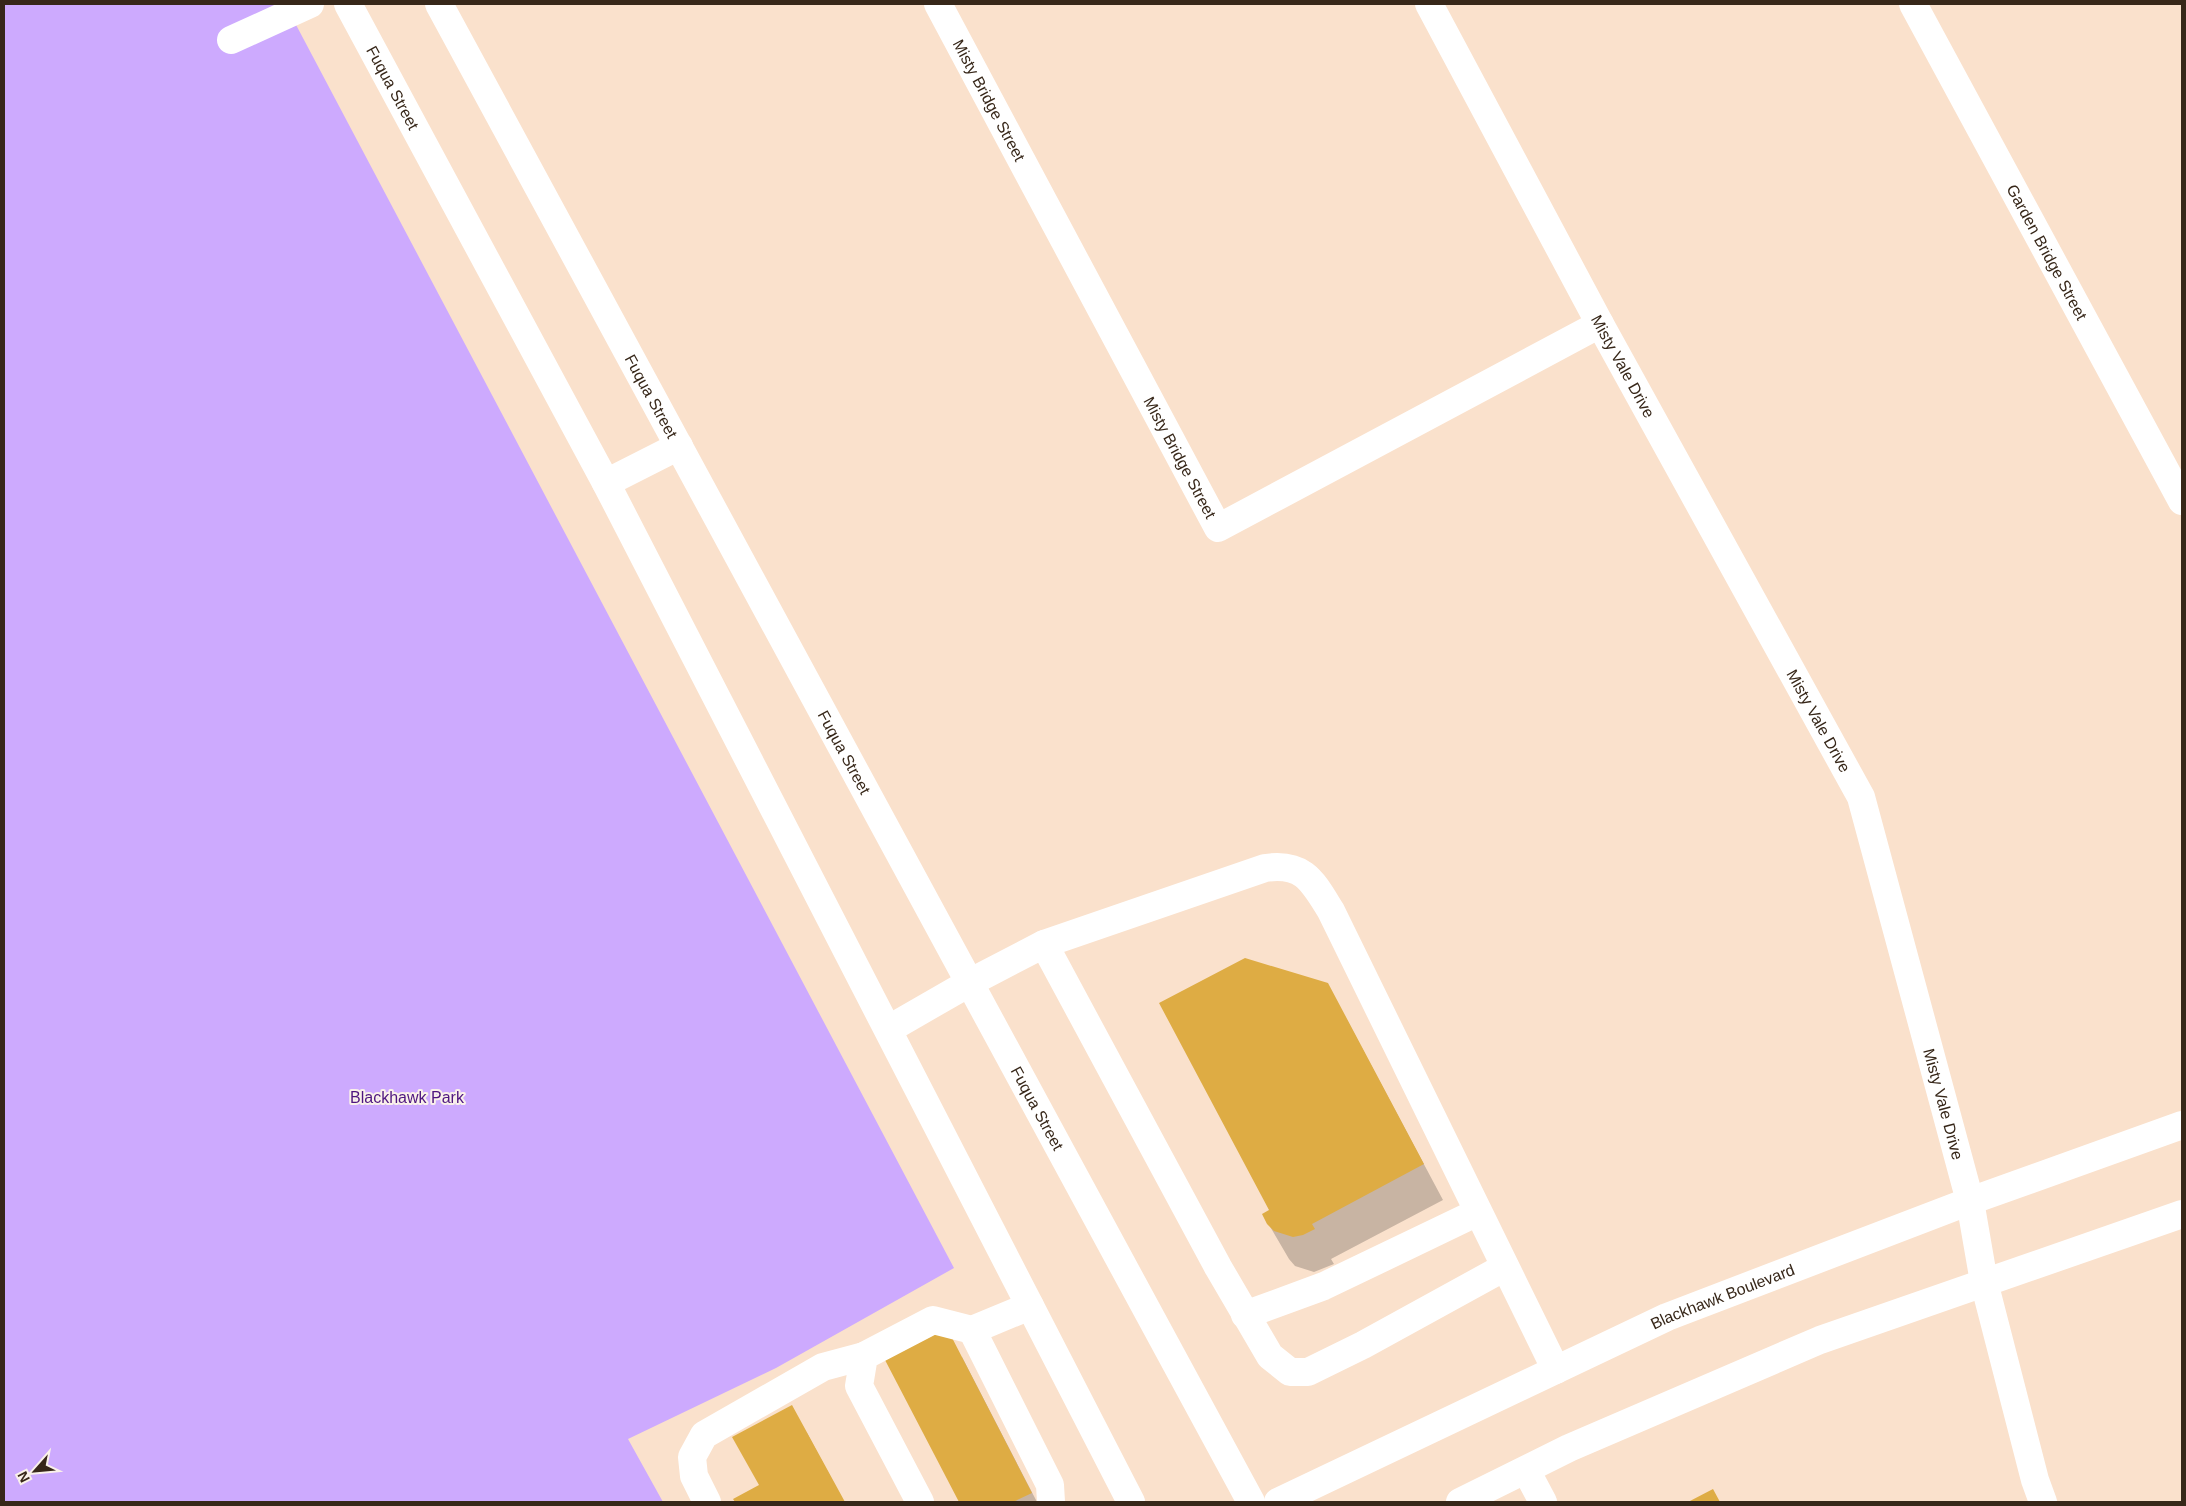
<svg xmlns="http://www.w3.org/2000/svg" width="2186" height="1506" font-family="Arial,sans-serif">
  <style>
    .green { fill: #cdaafe }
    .shadow { fill: #0003 }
    .building { fill: #deac44 }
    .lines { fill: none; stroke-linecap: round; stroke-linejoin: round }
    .minor { stroke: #fff; stroke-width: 28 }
    .major { stroke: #fff; stroke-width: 28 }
    .labels { text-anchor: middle; stroke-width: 4; stroke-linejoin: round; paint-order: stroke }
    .street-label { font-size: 16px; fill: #372719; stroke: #faf1ea }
    .park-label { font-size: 16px; fill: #4e167f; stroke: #faf1ea }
  </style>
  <rect width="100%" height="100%" fill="#fae1cc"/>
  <!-- green -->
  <path class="green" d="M4 4H285L954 1268 776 1368 628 1439 663 1502H4Z"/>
  <!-- shadow -->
  <path class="shadow" d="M1347 1020 1443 1200 1331 1259 1334 1264 1314 1272 1295 1266 1289 1259 1268 1223 1270 1211Z
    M962 1357 1037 1502H960L887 1361Z
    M807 1433 844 1502H736L735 1499 760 1486Z"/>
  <!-- building -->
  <path class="building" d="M1245 958 1328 983 1424 1164 1312 1224 1315 1229 1303 1235 1293 1237 1274 1231 1267 1224 1262 1214 1269 1210 1159 1003Z
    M947 1328 1032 1493 1013 1502H959L885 1360Z
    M792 1405 845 1502H735L733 1499 759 1485 732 1437Z
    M1713 1489 1720 1502H1688Z"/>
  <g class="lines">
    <!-- minor -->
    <g class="minor">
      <path id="s1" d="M938 4 1218 528 1600 324"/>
      <path id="s2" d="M1429 4 1600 324 1861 797 1970 1201 1984 1282 2035 1480 2043 1502"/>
      <path id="s3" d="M1913 4 2182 501"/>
      <path d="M231 40 310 4"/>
      <path d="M1044 944 1218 1267 1270 1356 1290 1372H1308L1363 1345 1505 1267"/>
      <path d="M969 983 1044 944 1265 868C1304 862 1313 882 1331 911L1556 1370"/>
      <path d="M1245 1315 1324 1286 1478 1212"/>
      <path d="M972 1330 1050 1485 1051 1502"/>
      <path d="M1526 1470 1543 1502"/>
      <path d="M707 1502 694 1476 692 1457 704 1435 823 1367 864 1356"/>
      <path d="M920 1502 859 1386 864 1356 933 1320 972 1330 1030 1306"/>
    </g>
    <!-- major -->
    <g class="major">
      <path id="s4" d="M348 4 606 483 1131 1502"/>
      <path id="s5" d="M439 4 1251 1502"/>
      <path d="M606 483 679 446"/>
      <path d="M889 1029 969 983"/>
      <path id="s6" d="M1278 1502 1667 1317 1970 1201 2182 1125"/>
      <path d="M1460 1502 1569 1448 1820 1340 2182 1214"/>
    </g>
  </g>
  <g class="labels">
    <!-- street labels -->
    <g class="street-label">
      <text dy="6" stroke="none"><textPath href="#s4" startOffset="95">Fuqua Street</textPath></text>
      <text dy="6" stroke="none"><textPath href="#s1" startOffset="109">Misty Bridge Street</textPath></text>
      <text dy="6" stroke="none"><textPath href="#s3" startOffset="282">Garden Bridge Street</textPath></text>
      <text dy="6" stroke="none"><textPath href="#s2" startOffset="411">Misty Vale Drive</textPath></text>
      <text dy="6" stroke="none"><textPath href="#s5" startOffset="446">Fuqua Street</textPath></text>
      <text dy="6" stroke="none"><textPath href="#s1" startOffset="514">Misty Bridge Street</textPath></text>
      <text dy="6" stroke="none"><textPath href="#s2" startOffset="816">Misty Vale Drive</textPath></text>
      <text dy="6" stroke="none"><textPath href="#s5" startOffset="851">Fuqua Street</textPath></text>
      <text dy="6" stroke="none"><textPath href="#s2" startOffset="1221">Misty Vale Drive</textPath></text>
      <text dy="6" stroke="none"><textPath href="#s5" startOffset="1256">Fuqua Street</textPath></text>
      <text dy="6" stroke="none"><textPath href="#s6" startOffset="490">Blackhawk Boulevard</textPath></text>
    </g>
    <!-- park labels -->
    <g class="park-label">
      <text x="407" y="1103">Blackhawk Park</text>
    </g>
  </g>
  <!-- border -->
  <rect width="2186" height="1506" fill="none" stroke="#372719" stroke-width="10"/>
  <!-- north arrow -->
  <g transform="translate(35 1471) rotate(243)" stroke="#faf1ea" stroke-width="4" paint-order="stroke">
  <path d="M0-4L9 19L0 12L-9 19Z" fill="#372719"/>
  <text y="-8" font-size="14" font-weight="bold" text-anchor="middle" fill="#372719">N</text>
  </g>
</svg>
